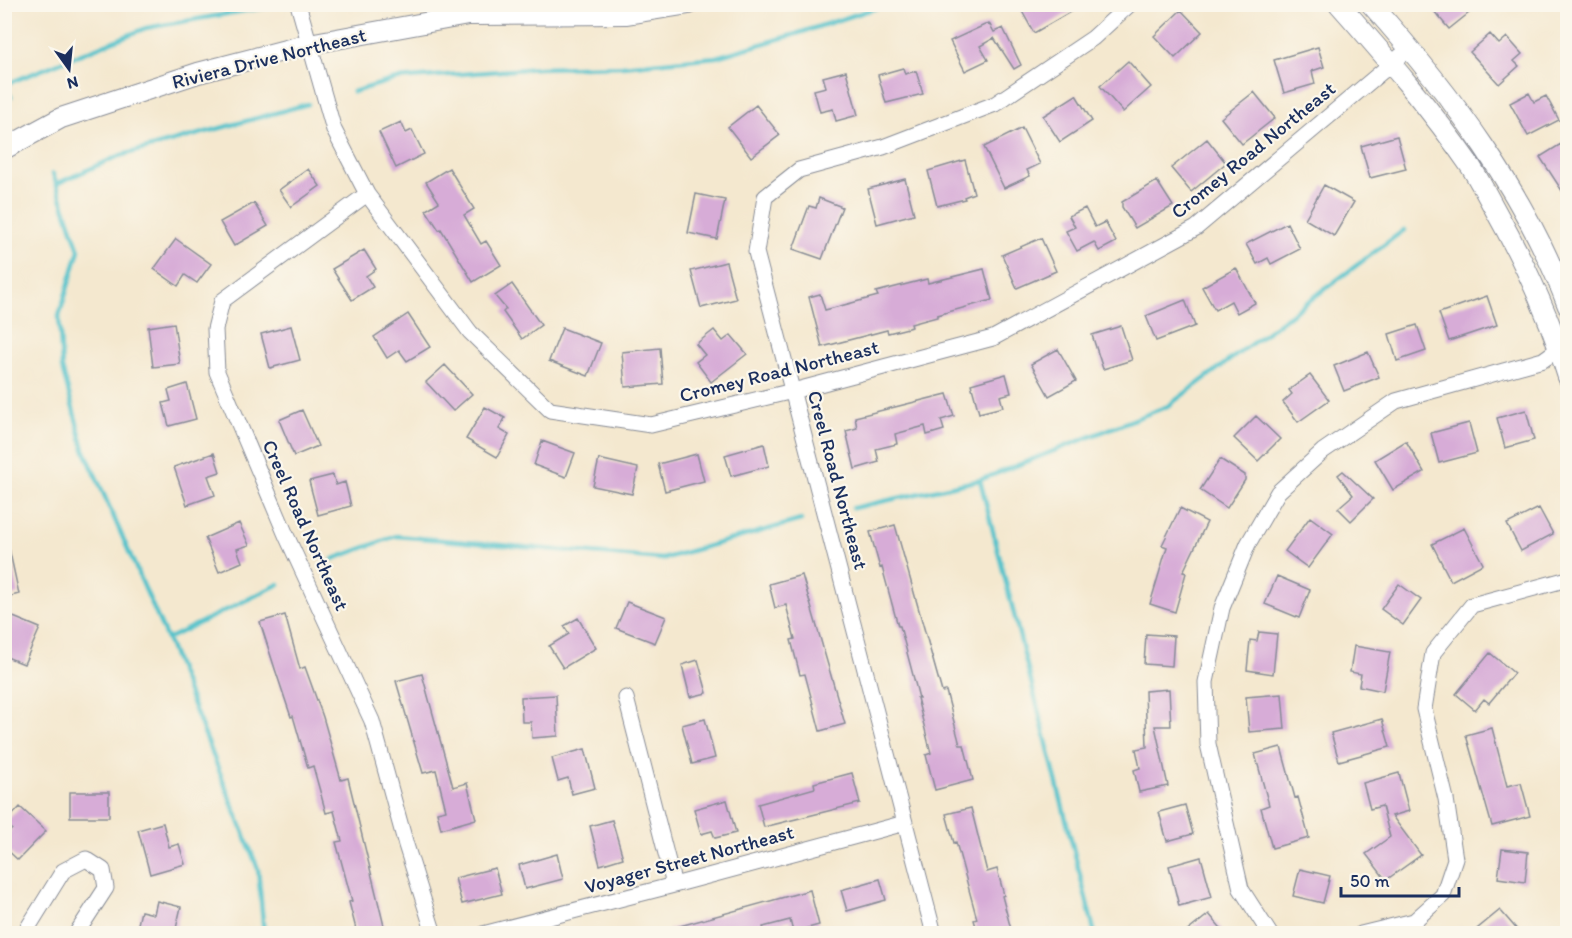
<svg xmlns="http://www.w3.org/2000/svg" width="1572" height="938" font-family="Itim,sans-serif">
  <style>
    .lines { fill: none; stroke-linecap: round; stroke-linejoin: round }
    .stream { stroke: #54c2cb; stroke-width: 4.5 }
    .building { fill: #d7acd7 }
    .minor-casing { stroke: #888c96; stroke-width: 17 }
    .tertiary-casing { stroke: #888c96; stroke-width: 22 }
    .minor { stroke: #fff; stroke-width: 15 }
    .tertiary { stroke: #fff; stroke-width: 20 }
    .labels { text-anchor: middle; stroke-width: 4.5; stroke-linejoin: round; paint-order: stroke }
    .street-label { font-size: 20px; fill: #1b2f5e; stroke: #fbf7ec }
  </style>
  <rect width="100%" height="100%" fill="#fbf7ec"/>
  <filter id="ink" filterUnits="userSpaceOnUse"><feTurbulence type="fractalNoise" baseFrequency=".0167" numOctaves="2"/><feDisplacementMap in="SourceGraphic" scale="12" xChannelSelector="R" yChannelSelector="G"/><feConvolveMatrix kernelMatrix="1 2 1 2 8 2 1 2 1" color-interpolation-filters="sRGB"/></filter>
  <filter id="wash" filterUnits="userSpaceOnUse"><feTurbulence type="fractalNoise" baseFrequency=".008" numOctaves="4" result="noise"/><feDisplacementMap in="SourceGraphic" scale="24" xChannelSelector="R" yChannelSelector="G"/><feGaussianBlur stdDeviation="1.35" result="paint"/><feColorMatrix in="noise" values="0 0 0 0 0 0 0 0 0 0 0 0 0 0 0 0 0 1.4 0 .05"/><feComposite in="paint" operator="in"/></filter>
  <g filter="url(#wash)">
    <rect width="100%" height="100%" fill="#f4e8cf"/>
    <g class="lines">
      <!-- stream -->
      <path class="stream" d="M4 84 11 97
        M4 85 146 28 273 6
        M353 92 396 79 539 68 622 66 716 57 796 34 888 4
        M53 174 79 250 59 316 62 368 84 449 167 639 258 869 264 934
        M56 184 119 156 308 104
        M980 480 1095 934
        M853 508 980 480 1168 406 1404 230
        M333 559 396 536 662 559 801 520
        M167 639 279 584"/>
    </g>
    <g id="blocks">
      <!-- building -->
      <path class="building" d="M1018 4H1084L1034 33Z
        M1428 4H1461L1469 13 1449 29Z
        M1181 10 1202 32 1175 58 1154 36Z
        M989 23 994 32 1003 28 1021 65 1014 69 994 38 980 46 988 60 965 71 950 41Z
        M1490 34 1499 44 1507 37 1522 54 1514 61 1519 66 1499 84 1470 52Z
        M1318 47 1324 67 1312 71 1315 84 1284 93 1274 60Z
        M1128 61 1151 87 1123 112 1100 86Z
        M903 68 905 74 916 71 923 94 886 103 878 75Z
        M846 71 858 115 836 121 833 109 820 112 814 90 826 87 823 77Z
        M1254 92 1275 118 1242 144 1221 118Z
        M1529 93 1534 102 1546 96 1559 120 1528 136 1510 103Z
        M1076 95 1092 121 1060 142 1043 116Z
        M756 105 780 135 751 157 728 127Z
        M401 122 406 133 412 130 424 154 396 168 379 132Z
        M1022 128 1040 164 1027 170 1030 176 1004 188 984 147Z
        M1397 136 1406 169 1370 178 1361 146Z
        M1207 139 1226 163 1191 192 1171 168Z
        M1561 144 1568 154V200L1540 157Z
        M965 160 974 193 964 197 965 199 937 206 928 171Z
        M449 168 474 209 464 215 481 244 486 241 501 265 473 282 441 229 439 230 426 210 439 202 426 182Z
        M308 169 320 186 291 207 279 190Z
        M905 179 914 214 877 224 868 189Z
        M1157 181 1173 206 1135 228 1122 207V202Z
        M1324 185 1354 202 1334 236 1305 219Z
        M696 194 725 200 717 239 688 233Z
        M819 198 842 207 822 259 793 249 809 206 816 208Z
        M254 203 268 226 234 246 220 222Z
        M1085 208 1095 227 1105 222 1116 242 1099 251 1094 242 1077 251 1066 231 1075 227 1069 216Z
        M1287 223 1300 249 1271 264 1268 258 1257 264 1246 244Z
        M1041 238 1056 271 1017 288 1002 255Z
        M176 239 211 264 197 283 185 275 178 286 154 269Z
        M364 250 376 269 366 276 373 287 352 300 332 269Z
        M726 262 736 299 701 308 691 271Z
        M1236 268 1255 303 1237 313 1231 301 1215 310 1202 287Z
        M984 269 992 300 937 315V317L911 324 912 327 888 333 887 330 822 347 809 297 820 294 825 310 878 296 876 292 927 279 928 283Z
        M512 284 541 325 522 339 503 312 506 309 495 296Z
        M1487 296 1497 325 1449 341 1439 313Z
        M1185 300 1195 326 1156 341 1146 316Z
        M408 314 430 347 407 361 399 350 387 358 374 337Z
        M174 323 180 364 153 367 148 327Z
        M1417 325 1426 351 1397 361 1389 334Z
        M291 326 300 360 270 368 261 334Z
        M1121 326 1132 360 1103 369 1092 335Z
        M562 328 601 343 588 376 549 361Z
        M714 330 723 341 731 335 747 354 711 382 696 362 705 355 696 344Z
        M660 348 663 384 625 387 622 352Z
        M1058 349 1076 381 1049 396 1031 364Z
        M1368 352 1379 377 1344 391 1334 366Z
        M445 365 472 394 453 411 426 382Z
        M1006 374 1011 393 1000 396 1003 407 979 413 971 384Z
        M1310 375 1329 400 1298 422 1283 402 1292 394 1289 390Z
        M187 384 196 419 169 426 163 403 171 401 168 390Z
        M947 394 954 416 941 420 944 430 927 435 925 426 895 434 897 444 876 449 879 462 855 469 846 431 857 428 855 417Z
        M485 407 505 418 499 429 509 435 497 457 466 439Z
        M302 410 318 446 294 456 279 420Z
        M1526 410 1534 440 1505 448 1497 418Z
        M1256 416 1280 439 1258 461 1234 438Z
        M1469 423 1477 453 1439 463 1431 433Z
        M542 441 575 453 566 477 534 465Z
        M1406 441 1424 472 1393 490 1375 460Z
        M764 444 769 466 731 476 725 455Z
        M214 453 220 472 208 476 215 495 187 505 174 467Z
        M697 454 704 481 665 491 658 464Z
        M599 459 638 468 632 494 593 486Z
        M1220 459 1245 475V480L1227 508 1200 490Z
        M1343 471 1373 499 1351 521 1338 508 1353 495 1338 475Z
        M333 475 336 485 345 482 351 506 318 515 309 481Z
        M1180 508 1207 522 1183 572 1186 573 1175 612 1150 604 1167 547 1162 545Z
        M1539 508 1553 534 1521 551 1507 524Z
        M1310 517 1333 534 1308 568 1285 551Z
        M239 523 249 545 237 549 242 562 219 572 205 538Z
        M895 525 942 692 946 691 960 745H964L973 780 935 790 926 755 931 753 917 698H919L900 626H898L882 567 880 568 870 532Z
        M1464 528 1483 564 1451 581 1432 544Z
        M9 548 19 594 4 598V549Z
        M802 575 845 724 820 731 805 674 800 675 791 640 795 639 786 605 775 608 769 584Z
        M1277 576 1310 590 1299 618 1265 604Z
        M1399 584 1421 600 1403 625 1381 609Z
        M627 602 666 617 655 643 616 628Z
        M285 615 300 669 305 667 323 717 341 780 348 778 384 926 357 933 349 902 352 901 336 842 342 841 334 811 326 813 313 766 308 768 293 716 291 717 275 669 260 622Z
        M11 616 40 628 24 664 4 656V630Z
        M578 618 596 648 563 668 549 646 569 634 564 626Z
        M1259 632 1277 634 1273 674 1247 670 1250 640 1257 641Z
        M1146 634 1174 636 1172 666 1144 664Z
        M1354 646 1390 652 1383 691 1359 686 1361 674 1350 672Z
        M1490 653 1514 673 1489 703 1484 699 1475 710 1456 694Z
        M698 660 707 693 690 697 682 665Z
        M422 674 453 787 467 783 476 819 441 829 437 812 446 810 436 770 423 773 396 681Z
        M1169 689 1171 726H1155L1168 786 1139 792 1134 770 1140 768 1136 749 1147 747 1145 691Z
        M1282 694 1285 729 1249 732 1246 697Z
        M556 695 558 736 532 738 531 722H522L521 697Z
        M705 719 715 758 692 764 682 725Z
        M1382 719 1390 747 1339 761 1331 733Z
        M1492 728 1507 786 1521 783 1530 816 1492 826 1466 735Z
        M1281 747 1295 798 1298 797 1309 838 1272 848 1261 808 1269 805 1255 754Z
        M585 749 595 788 572 794 568 778 558 781 552 758Z
        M852 773 860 803 764 827 758 804 815 788 814 783Z
        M1399 773 1409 811 1392 816 1421 855 1386 880 1366 854 1390 837 1382 806 1370 809 1363 783Z
        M70 792H109V817H70Z
        M727 800 736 833 715 838 712 831 701 834 694 809Z
        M1185 805 1193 834 1167 841 1159 812Z
        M20 807 46 831 18 860 4 847V837L12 829 5 823Z
        M971 808 987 872 997 869 1004 895 1002 896 1012 933H978L974 920 977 919 956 842 954 843 946 814Z
        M612 820 623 858 600 865 590 826Z
        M163 823 169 847 179 844 185 864 150 874 138 830Z
        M1502 849 1528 852 1525 882 1498 878Z
        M557 854 563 879 525 889 519 865Z
        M1201 857 1212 897 1179 906 1169 866Z
        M495 868 502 894 462 904 455 878Z
        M1300 869 1330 876 1323 903 1293 896Z
        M880 879 886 900 847 911 841 890Z
        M810 890 819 925 793 932 790 920 763 927 765 933H670L669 929Z
        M157 901 181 907 175 933H136L141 911 154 914Z
        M1500 910 1520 933H1472Z
        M1209 914 1225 933H1185Z"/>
    </g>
  </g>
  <g filter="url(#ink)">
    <use href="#blocks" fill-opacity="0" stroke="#888c96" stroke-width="1.5"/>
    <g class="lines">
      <!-- minor casing -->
      <g class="minor-casing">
        <path id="minor" d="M298 4 334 130 367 194 470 332 550 410 651 425 793 391 993 338 1196 228 1410 48
          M367 194 222 301 215 329 217 372 286 535 372 721 406 845 434 934
          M626 698 674 885
          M24 934 63 871 86 859 103 870 106 888 76 934
          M483 934 674 885 905 823
          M934 934 756 252 765 197 799 170 883 147 995 104 1093 38 1130 4
          M1270 934 1241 889 1208 744 1206 682 1222 608 1248 544 1278 492 1323 451 1396 401 1543 360 1568 342
          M1361 934 1414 921 1443 895 1455 859 1446 799 1424 709 1433 653 1472 605 1568 579"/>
      </g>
      <!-- tertiary casing -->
      <g class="tertiary-casing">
        <path id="tertiary" d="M1339 4C1385 56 1431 109 1471 167 1479 180 1486 193 1493 206 1524 261 1550 317 1568 377
          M1371 4C1451 94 1525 192 1568 306
          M4 149 61 118 198 73 309 44 468 15 627 14 689 4"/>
      </g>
      <!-- minor -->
      <use href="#minor" class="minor"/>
      <!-- tertiary -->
      <use href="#tertiary" class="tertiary"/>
    </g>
  </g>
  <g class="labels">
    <!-- street labels -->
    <g class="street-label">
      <text transform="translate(269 58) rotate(-14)" y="7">Riviera Drive Northeast</text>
      <text transform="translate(1253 150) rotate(-39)" y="7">Cromey Road Northeast</text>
      <text transform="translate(779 371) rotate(-14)" y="7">Cromey Road Northeast</text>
      <text transform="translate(838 480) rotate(75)" y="7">Creel Road Northeast</text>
      <text transform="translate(306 525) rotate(66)" y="7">Creel Road Northeast</text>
      <text transform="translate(689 859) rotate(-15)" y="7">Voyager Street Northeast</text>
    </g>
  </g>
  <!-- margin -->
  <rect width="1572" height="938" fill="none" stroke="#fbf7ec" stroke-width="24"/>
  <!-- north arrow -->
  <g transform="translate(69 69) rotate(165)" stroke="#fbf7ec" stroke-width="4.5" paint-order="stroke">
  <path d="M0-4.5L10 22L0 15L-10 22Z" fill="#1b2f5e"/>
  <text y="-9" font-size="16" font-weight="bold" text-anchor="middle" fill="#1b2f5e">N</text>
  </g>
  <!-- scale -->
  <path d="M1341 887v9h118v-9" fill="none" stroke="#1b2f5e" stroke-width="3"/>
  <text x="1350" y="887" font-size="18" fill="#1b2f5e" stroke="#fbf7ec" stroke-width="4.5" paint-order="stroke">50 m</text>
</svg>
